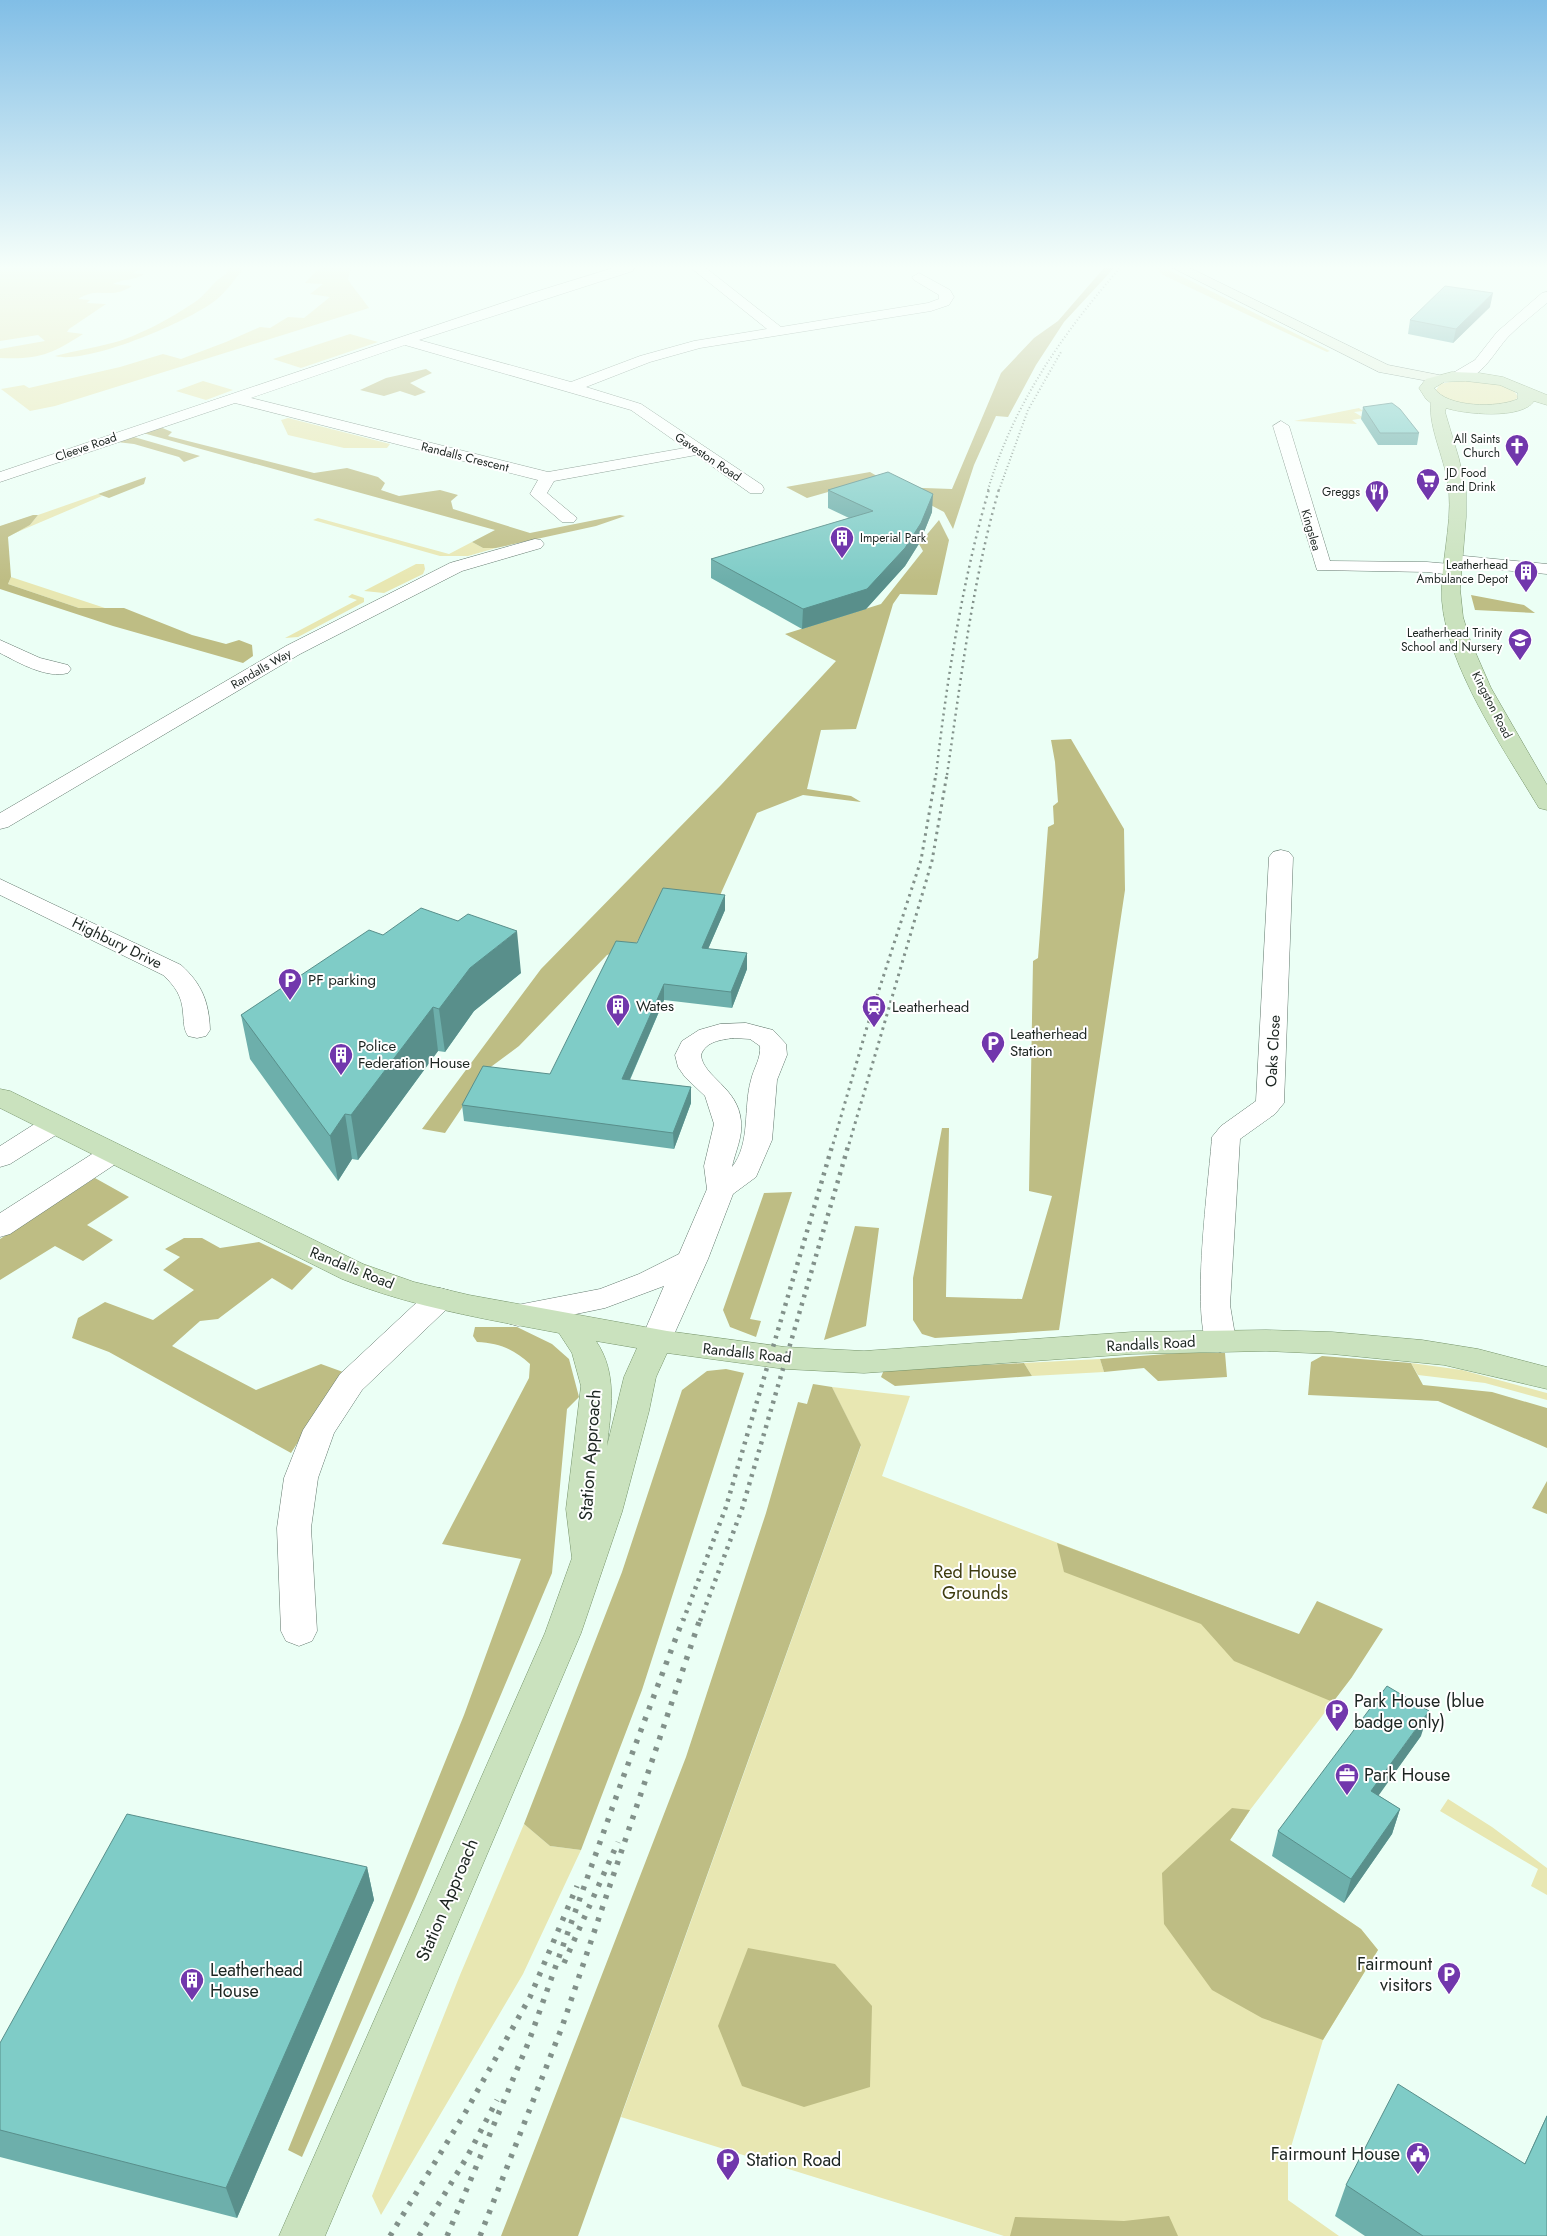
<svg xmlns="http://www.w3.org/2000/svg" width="1547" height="2236" font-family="Jost,sans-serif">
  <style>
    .green { fill: #e8e7b2 }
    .forest { fill: #bebd84 }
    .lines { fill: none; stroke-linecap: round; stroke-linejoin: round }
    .minor-casing { stroke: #62786d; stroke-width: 1 }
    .tertiary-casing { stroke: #62786d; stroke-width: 1 }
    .secondary-casing { stroke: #62786d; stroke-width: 1 }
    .primary-casing { stroke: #76946a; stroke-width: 1 }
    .minor { fill: #fff; fill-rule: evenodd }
    .tertiary { fill: #fff; fill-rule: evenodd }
    .secondary { fill: #e5f1de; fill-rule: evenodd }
    .primary { fill: #cae2be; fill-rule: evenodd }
    .rail-far4 { stroke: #82918a; stroke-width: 2; stroke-dasharray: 1 2.5; stroke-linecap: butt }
    .rail-far3 { stroke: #82918a; stroke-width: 2.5; stroke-dasharray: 2 4; stroke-linecap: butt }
    .rail-far2 { stroke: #82918a; stroke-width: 3; stroke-dasharray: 2.5 4.5; stroke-linecap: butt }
    .rail-far1 { stroke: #82918a; stroke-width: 4.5; stroke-dasharray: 3 5.5; stroke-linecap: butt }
    .rail { stroke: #82918a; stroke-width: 5.5; stroke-dasharray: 4 8; stroke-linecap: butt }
    .wall { fill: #6dafab }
    .shaded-wall { fill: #598f8b }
    .building { fill: #7fccc7; stroke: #598f8b }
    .labels { text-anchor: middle; stroke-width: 4; stroke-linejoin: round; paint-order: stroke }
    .far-poi-label { font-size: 12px; fill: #1c2521; stroke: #fff; text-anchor: end }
    .far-street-label { font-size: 12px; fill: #1c2521; stroke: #fff }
    .street-label { font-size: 15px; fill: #1c2521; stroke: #fff }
    .poi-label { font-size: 15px; fill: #1c2521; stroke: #fff; text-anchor: start }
    .near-street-label { font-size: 18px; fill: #1c2521; stroke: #fff }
    .near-park-label { font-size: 18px; fill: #3e3c0f; stroke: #fff }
    .near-poi-label { font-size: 18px; fill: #1c2521; stroke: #fff; text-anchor: start }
  </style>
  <rect width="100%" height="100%" fill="#ebfff5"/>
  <!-- green -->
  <path class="green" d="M0 268H95L97 270 143 268 133 273 144 274C134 281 124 278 113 284L132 286C110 301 100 285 78 299L90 300 87 303 106 304 69 329 67 332 83 334C52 354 38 360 0 358V349L45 341 38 335 0 341Z
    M227 268H244C235 279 227 291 216 300 190 321 87 365 55 356 74 351 93 348 112 343 137 337 173 317 195 302 207 294 213 281 226 274Z
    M319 268H351L348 280 369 308 55 406 30 411 1 389 24 385 29 388 120 367 163 354 181 359 226 342 260 327 270 328 288 317 304 318 330 297 310 294 323 284 305 283Z
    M1156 268H1165L1330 351 1327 352 1163 275Z
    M350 334 378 342 301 368 273 359Z
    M1460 380C1476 382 1511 380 1518 397 1509 410 1469 405 1455 402 1449 400 1443 396 1437 393L1436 390 1440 384Z
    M203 381 233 390 206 400 176 391Z
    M1359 408 1363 411 1354 412 1364 418 1352 420 1357 424 1294 421Z
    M288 418 390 444 387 448H344L288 435 281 420Z
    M98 494 102 496 8 536 30 525 38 515Z
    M318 518 449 554 472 542 483 548H496L468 556H440L313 520Z
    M416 564H424L425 569 423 574 384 593 364 591Z
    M11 577 105 608H79L8 584Z
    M352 594 364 598V602L298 637 285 638 357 600 348 597Z
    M1100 1359 1104 1372 1032 1376 1024 1363Z
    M1411 1363 1462 1370 1543 1392 1547 1393V1400L1485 1383 1418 1375Z
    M832 1387 910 1396 882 1476 1300 1635 1352 1677 1250 1810 1230 1840 1361 1929 1378 1950 1323 2040 1288 2157V2200L1339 2236H1004L621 2117 861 1446Z
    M1448 1799 1492 1827 1547 1868V1895L1531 1886 1538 1869 1440 1811Z
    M524 1824 550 1846 581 1850 523 1974 381 2215 372 2196 460 1975Z"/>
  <!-- forest -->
  <path class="forest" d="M1104 268H1114L1064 322 1036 365 1008 417 996 416 974 465 953 529 944 512 896 487 835 490 807 498 786 487 870 472 896 487 952 489 1001 373 1034 338 1058 321Z
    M426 369 432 373 410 383 426 392 415 396 400 391 384 396 360 390 386 378Z
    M160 427 172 432 168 436 314 473 347 468 378 477 385 483 381 490 399 496 440 490 458 495 451 501 453 509 530 533 620 515 625 516 596 526 496 548H483L472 542 495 530 143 433Z
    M134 437 200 456 184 462 179 457 134 444 117 442Z
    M146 477 144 484 109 498 98 494Z
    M33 515H38L30 525 8 537 11 577 8 584 79 608H124L192 635 226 644 239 640 252 645 253 656 243 663 113 626 0 589V526Z
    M939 520 949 540 937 595 900 594 893 604 856 729 821 730 807 789 851 796 861 802 803 795 757 813 717 902 660 901 634 947 607 955 519 1046 488 1069 445 1133 422 1129 541 969 721 785 836 661 785 634 881 604 923 551 919 544Z
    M1471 595 1524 605 1535 613 1475 610Z
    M1071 739 1124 829 1125 890 1059 1330 935 1338 922 1334 913 1320V1278L942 1128H949L946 1297 1022 1299 1052 1196 1029 1191 1033 961 1038 958 1048 827 1054 824 1053 806 1058 802 1055 762 1051 740Z
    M95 1178 129 1197 87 1225 113 1240 83 1261 55 1246 0 1280V1239Z
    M792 1192 750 1319 761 1321 756 1337 730 1327 723 1310 764 1193Z
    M855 1226 879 1228 866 1326 824 1340Z
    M184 1238H202L220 1248 259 1242 313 1268 292 1290 272 1278 218 1319 200 1321 172 1346 256 1390 321 1364 343 1372 291 1453 109 1352 72 1338 78 1318 105 1302 153 1320 194 1290 163 1270 180 1257 165 1249Z
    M475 1327H517L552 1344 569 1359 579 1397 567 1409 552 1573 415 1899 302 2157 288 2150 464 1715 521 1559 442 1544 529 1378 530 1364C514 1349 499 1343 477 1342L473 1336Z
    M1180 1353H1225L1227 1377 1158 1381 1144 1368 1104 1372 1100 1359Z
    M1322 1356 1411 1363 1423 1385 1492 1392 1547 1408V1448L1438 1401 1308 1395 1311 1362Z
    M1024 1363 1032 1376 895 1386 881 1377 884 1370Z
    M726 1369 744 1373 642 1690 581 1850 550 1846 524 1824 622 1572 682 1390 707 1371Z
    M813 1384 832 1387 861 1445 578 2236H501L686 1757 766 1513 798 1402 807 1404Z
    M1547 1481V1514L1532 1508Z
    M1057 1543 1299 1634 1317 1601 1383 1629 1352 1677 1333 1702 1234 1661 1201 1624 1064 1572Z
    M1232 1808 1250 1810 1230 1840 1361 1929 1378 1950 1323 2040 1262 2018 1212 1990 1164 1924 1162 1873Z
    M748 1948 835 1964 872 2006 870 2087 804 2107 742 2086 718 2026Z
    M1169 2216 1178 2236H1010L1015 2217 1124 2221Z"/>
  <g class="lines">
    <!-- minor casing -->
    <g class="minor-casing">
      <path id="minor" d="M613 268H634L633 271 419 340 571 382 640 356 694 341 767 329 691 268H706L781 327 928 303 939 299V295L914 280 912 277 919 273 950 290 954 297 949 305 931 311 700 348 650 362 586 387 641 404 762 485 764 489 762 493H750L696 455 554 481 547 493 577 518 574 522H562L530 494 538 480 235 403 0 482V472L535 292ZM405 345 631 410 685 448 548 472 251 398Z
        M1281 421 1289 426 1330 561 1427 562 1450 564 1445 560 1448 556 1454 555 1547 564V574L1456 566 1461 570 1458 574 1452 575 1427 572 1317 570 1273 426Z
        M535 539 541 540 544 544 541 548 462 571 300 654 8 827 0 829V813L286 646 450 563Z
        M0 640 40 658 68 665 71 669 68 673C47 679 19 663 0 653Z
        M1281 850 1289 852 1293 857 1284 1103 1275 1114 1240 1139 1230 1305 1236 1341 1231 1349 1220 1352 1209 1349C1190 1317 1209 1180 1212 1137L1221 1126 1256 1101 1269 857 1273 852Z
        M0 879 181 965C202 984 209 1002 210 1030L206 1036 197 1038 188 1036C183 1028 184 1021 183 1013 182 996 175 986 163 975L0 895Z
        M746 1023 773 1030 786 1044 787 1055 777 1080 772 1140 756 1177 733 1194 708 1259 667 1350 656 1353 645 1350 640 1342 664 1286 605 1308 518 1326 507 1323 503 1315 507 1307 600 1289 639 1274 679 1254 707 1189 704 1166 714 1124 705 1096 685 1077 678 1067 675 1055 682 1041 699 1030 720 1024ZM733 1038 750 1039 760 1046C761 1059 754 1067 751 1080 743 1108 751 1143 732 1167 735 1152 743 1137 741 1121 738 1087 703 1077 701 1055 706 1041 721 1040 733 1038Z
        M54 1115 64 1118 68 1124 64 1130 10 1164 0 1167V1146L44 1118Z
        M113 1144 123 1147 127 1153 123 1159 10 1234 0 1237V1213L103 1147Z
        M440 1288 451 1291 455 1298 451 1305 362 1390 334 1433 318 1478 311 1528 317 1631 312 1641 299 1646 286 1641 281 1631 277 1528 284 1478 303 1430 340 1374 429 1291Z"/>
    </g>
    <!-- tertiary casing -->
    <g class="tertiary-casing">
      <path id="tertiary" d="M1547 292V303C1534 314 1521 324 1509 336 1494 351 1479 386 1453 379L1451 376 1453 373 1475 360 1497 332 1542 293Z"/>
    </g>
    <!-- secondary casing -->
    <g class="secondary-casing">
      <path id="secondary" d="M1173 268H1190L1388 365 1439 375 1446 379 1439 383 1379 372Z"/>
    </g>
    <!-- primary casing -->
    <g class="primary-casing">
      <path id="primary" d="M1452 372 1479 373 1503 377 1547 395V405L1534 401C1522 420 1464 414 1446 408L1445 412 1459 459 1466 492V517L1460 589 1463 617 1470 640 1491 688 1547 785V810L1539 808 1536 803C1503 748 1447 666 1442 601 1440 564 1452 528 1449 491 1447 463 1428 428 1431 403L1426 399 1419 388 1426 379ZM1466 381 1500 385 1518 393V399C1498 408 1447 408 1434 388L1444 382Z
        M0 1089 10 1091 363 1264 414 1282 469 1295 667 1331 785 1347 864 1351 1132 1332 1266 1330 1332 1332 1422 1340 1478 1349 1547 1367V1389L1444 1365 1332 1354 1266 1351 1132 1354 864 1373 785 1369 667 1353 656 1377 649 1411 622 1512 581 1633 325 2236H279L545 1633 572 1558 566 1509 581 1386 572 1353 559 1333C485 1319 412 1307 342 1279L0 1108ZM596 1341 637 1348 624 1377 607 1446C611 1410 618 1373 596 1341Z"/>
    </g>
    <!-- minor -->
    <use href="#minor" class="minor"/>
    <!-- tertiary -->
    <use href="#tertiary" class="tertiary"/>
    <!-- secondary -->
    <use href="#secondary" class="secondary"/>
    <!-- primary -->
    <use href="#primary" class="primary"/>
    <!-- rail-far4 -->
    <path class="rail-far4" d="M988 490C1013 405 1062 334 1120 268
      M999 490 1028 410 1061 352"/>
    <!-- rail-far3 -->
    <path class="rail-far3" d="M936 775C947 679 962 582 989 489
      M947 775C961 679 972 583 999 489"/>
    <!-- rail-far2 -->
    <path class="rail-far2" d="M833 1144 867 1027 921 860 936 774
      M849 1144 932 861 947 774"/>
    <!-- rail-far1 -->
    <path class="rail-far1" d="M683 1621 726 1507 833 1143
      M700 1621 742 1509 849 1143"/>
    <!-- rail -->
    <path class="rail" d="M564 1963 618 1842
      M390 2236 465 2113 530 1997 577 1886
      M419 2236 467 2157 497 2100
      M447 2236 529 2041 624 1775 683 1619
      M480 2236 562 2027 700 1619"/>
  </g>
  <!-- wall -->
  <path class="wall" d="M1490 307 1453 343 1408 334 1410 320Z
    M1363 407 1419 433 1417 445H1378L1361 419Z
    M828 490 932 512 920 542 905 566 866 609 802 629 711 578V559L849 518 828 508Z
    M725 895V910L708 949 747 953V969L732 1008 664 1000 630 1080 691 1087V1103L674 1149 464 1121 462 1105 550 1074 637 943Z
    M458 921 521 973 474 1011 445 1052 438 1051 358 1160 352 1159 338 1181 250 1059 241 1015 383 935Z
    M1421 1736 1378 1795 1400 1809 1392 1834 1344 1903 1272 1856 1278 1831Z
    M367 1867 374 1900 237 2218 0 2157V2043Z
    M1547 2115V2236H1365L1335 2216 1346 2185 1525 2163Z"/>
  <!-- shaded-wall -->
  <path class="shaded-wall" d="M1493 293 1490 307 1453 343 1456 329Z
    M933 494 932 512 920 542 905 566 866 609 802 629 803 609Z
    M725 895V910L702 963V948Z
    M517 931 521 973 474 1011 445 1052 439 1009 470 968Z
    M747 953V969L732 1008 731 992Z
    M664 984V1000L623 1095 622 1079Z
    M433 1007 438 1051 358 1160 351 1115Z
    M691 1087V1103L674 1149 673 1133Z
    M345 1114 352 1159 338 1181 330 1136Z
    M1429 1711 1421 1736 1364 1816 1371 1791Z
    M1400 1809 1392 1834 1344 1903 1351 1879Z
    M367 1867 374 1900 237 2218 226 2188Z"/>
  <!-- building -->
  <path class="building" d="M1445 286 1493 293 1456 329 1410 320Z
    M1392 403 1400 409 1419 433H1380L1363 407Z
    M888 472 933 494 921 523 905 548 867 589 803 609 711 559 873 511 828 490Z
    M663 888 725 895 702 948 747 953 731 992 664 984 622 1079 691 1087 673 1133 462 1105 483 1066 550 1074 616 941 637 943Z
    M421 908 458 921 468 914 517 931 470 968 439 1009 433 1007 351 1115 345 1114 330 1136 241 1015 369 930 383 935Z
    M1387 1686 1429 1711 1371 1791 1400 1809 1351 1879 1278 1831Z
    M127 1814 367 1867 226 2188 0 2130V2043Z
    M1398 2084 1525 2164 1547 2116V2236H1423L1346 2185Z"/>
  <!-- sky -->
  <linearGradient id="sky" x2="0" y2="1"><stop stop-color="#81bee6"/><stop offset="0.46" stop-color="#f6fffa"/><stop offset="1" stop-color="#f6fffa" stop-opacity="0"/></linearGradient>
  <rect width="1547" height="581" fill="url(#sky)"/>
  <!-- icons -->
  <defs>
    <g id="church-pin" transform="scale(1.25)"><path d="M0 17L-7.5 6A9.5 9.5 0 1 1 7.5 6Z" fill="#7137ac" stroke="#fff"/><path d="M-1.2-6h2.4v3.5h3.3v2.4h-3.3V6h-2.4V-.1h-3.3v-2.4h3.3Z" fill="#fff"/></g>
    <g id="supermarket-pin" transform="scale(1.25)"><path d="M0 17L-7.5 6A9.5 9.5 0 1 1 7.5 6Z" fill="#7137ac" stroke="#fff"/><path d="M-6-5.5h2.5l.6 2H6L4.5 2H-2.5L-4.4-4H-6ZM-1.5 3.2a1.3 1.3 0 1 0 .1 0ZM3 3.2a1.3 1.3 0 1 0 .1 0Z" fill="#fff"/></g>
    <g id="restaurant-pin" transform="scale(1.25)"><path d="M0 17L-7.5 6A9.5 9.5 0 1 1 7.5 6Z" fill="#7137ac" stroke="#fff"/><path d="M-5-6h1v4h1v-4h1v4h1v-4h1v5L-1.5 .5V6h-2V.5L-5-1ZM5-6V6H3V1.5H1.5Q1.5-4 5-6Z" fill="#fff"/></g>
    <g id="building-pin" transform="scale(1.25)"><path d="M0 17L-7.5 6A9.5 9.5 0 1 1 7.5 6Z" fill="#7137ac" stroke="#fff"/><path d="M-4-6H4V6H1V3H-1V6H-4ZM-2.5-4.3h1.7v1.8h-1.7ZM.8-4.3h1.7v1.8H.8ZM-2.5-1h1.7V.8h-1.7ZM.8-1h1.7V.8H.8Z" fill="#fff"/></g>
    <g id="school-pin" transform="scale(1.25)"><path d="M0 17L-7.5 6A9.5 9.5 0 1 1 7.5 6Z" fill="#7137ac" stroke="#fff"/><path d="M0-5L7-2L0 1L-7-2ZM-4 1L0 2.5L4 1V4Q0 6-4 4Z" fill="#fff"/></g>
    <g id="parking-pin" transform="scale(1.25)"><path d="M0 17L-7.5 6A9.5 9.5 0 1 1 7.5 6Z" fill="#7137ac" stroke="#fff"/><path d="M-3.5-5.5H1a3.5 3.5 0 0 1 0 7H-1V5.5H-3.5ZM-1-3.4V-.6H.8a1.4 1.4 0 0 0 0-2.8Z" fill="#fff"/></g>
    <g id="station-pin" transform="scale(1.25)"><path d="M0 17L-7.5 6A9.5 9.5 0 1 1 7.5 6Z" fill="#7137ac" stroke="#fff"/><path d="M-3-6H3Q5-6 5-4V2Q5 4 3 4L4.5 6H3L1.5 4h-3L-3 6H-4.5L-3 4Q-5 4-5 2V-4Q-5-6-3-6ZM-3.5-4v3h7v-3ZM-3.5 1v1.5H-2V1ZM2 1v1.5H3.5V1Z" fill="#fff"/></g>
    <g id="office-pin" transform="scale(1.25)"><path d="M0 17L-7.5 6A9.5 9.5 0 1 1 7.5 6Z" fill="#7137ac" stroke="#fff"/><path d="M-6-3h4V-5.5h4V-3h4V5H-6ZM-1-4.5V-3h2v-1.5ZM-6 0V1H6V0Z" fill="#fff"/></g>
    <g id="civic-pin" transform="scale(1.25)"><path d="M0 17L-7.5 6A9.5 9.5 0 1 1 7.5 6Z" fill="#7137ac" stroke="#fff"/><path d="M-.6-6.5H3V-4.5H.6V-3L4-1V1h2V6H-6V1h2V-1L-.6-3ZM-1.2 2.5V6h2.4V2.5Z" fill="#fff"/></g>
  </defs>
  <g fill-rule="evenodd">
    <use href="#church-pin" x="1517" y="446"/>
    <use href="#supermarket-pin" x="1428" y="480"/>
    <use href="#restaurant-pin" x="1377" y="492"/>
    <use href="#building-pin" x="842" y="538"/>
    <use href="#building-pin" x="1526" y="572"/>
    <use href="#school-pin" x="1520" y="640"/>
    <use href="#parking-pin" x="290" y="980"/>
    <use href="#building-pin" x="618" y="1006"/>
    <use href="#station-pin" x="874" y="1007"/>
    <use href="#parking-pin" x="993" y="1043"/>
    <use href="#building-pin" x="341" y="1055"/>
    <use href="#parking-pin" x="1337" y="1711"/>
    <use href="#office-pin" x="1347" y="1775"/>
    <use href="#parking-pin" x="1449" y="1974"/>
    <use href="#building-pin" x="192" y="1980"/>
    <use href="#civic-pin" x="1418" y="2154"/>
    <use href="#parking-pin" x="728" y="2160"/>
  </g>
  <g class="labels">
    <!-- far-poi labels -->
    <g class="far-poi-label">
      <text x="1500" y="443">All Saints<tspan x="1500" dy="14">Church</tspan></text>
      <text x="1446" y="477" text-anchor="start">JD Food<tspan x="1446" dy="14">and Drink</tspan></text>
      <text x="1360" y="496">Greggs</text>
      <text x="860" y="542" text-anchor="start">Imperial Park</text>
      <text x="1508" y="569">Leatherhead<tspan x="1508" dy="14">Ambulance Depot</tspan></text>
      <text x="1502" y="637">Leatherhead Trinity<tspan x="1502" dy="14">School and Nursery</tspan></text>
    </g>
    <!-- far-street labels -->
    <g class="far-street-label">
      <text transform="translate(86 447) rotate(-19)" y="4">Cleeve Road</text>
      <text transform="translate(465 457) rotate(14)" y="4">Randalls Crescent</text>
      <text transform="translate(708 457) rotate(34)" y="4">Gaveston Road</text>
      <text transform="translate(1311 530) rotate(74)" y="4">Kingslea</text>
      <text transform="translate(261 669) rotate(-30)" y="4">Randalls Way</text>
      <text transform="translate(1492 705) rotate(63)" y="4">Kingston Road</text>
    </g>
    <!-- street labels -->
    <g class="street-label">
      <text transform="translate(117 943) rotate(26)" y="5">Highbury Drive</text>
      <text transform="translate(1273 1051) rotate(-87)" y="5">Oaks Close</text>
      <text transform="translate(352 1268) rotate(22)" y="5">Randalls Road</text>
      <text transform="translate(1151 1344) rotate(-3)" y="5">Randalls Road</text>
      <text transform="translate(747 1353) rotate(6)" y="5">Randalls Road</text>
    </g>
    <!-- poi labels -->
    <g class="poi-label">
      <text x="308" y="985">PF parking</text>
      <text x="636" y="1011">Wates</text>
      <text x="892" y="1012">Leatherhead</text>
      <text x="1010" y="1039">Leatherhead<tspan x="1010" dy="17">Station</tspan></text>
      <text x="358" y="1051">Police<tspan x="358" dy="17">Federation House</tspan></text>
    </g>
    <!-- near-street labels -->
    <g class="near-street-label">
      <text transform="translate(590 1455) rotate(-86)" y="6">Station Approach</text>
      <text transform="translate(447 1900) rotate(-67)" y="6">Station Approach</text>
    </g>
    <!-- near-park labels -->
    <g class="near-park-label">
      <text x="975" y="1578">Red House<tspan x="975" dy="21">Grounds</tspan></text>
    </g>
    <!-- near-poi labels -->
    <g class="near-poi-label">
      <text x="1354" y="1707">Park House (blue<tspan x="1354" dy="21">badge only)</tspan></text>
      <text x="1364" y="1781">Park House</text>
      <text x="1432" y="1970" text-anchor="end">Fairmount<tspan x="1432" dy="21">visitors</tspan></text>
      <text x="210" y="1976">Leatherhead<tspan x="210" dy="21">House</tspan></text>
      <text x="1400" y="2160" text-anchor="end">Fairmount House</text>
      <text x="746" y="2166">Station Road</text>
    </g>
  </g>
</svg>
